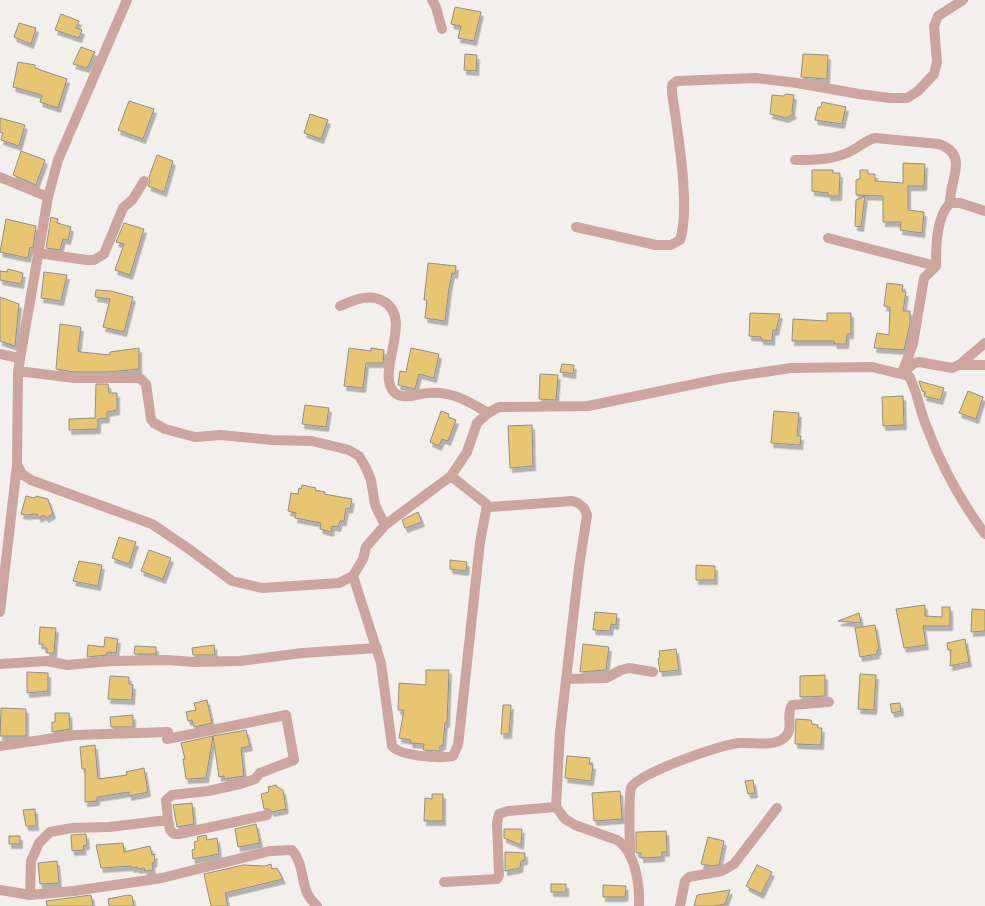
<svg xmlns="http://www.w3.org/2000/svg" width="985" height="906" font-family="Poppins,sans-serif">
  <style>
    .building { fill: #e8c571; stroke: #918f8c; filter: url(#shadow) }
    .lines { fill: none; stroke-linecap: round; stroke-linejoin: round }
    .minor { stroke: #cea59e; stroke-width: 10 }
  </style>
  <defs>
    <filter id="shadow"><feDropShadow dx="2.5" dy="4.5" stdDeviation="0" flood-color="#0004"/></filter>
  </defs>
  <rect width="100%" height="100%" fill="#f2f0ed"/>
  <!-- building -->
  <path class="building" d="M455 7 481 12 474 41 458 38 461 26 451 24Z
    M61 14 79 21 76 28 82 30 79 38 55 30Z
    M19 23 36 28 31 44 14 37Z
    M81 47 95 52 87 68 73 64Z
    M465 54 477 55 476 71 464 70Z
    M803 54 828 55 827 79 801 77Z
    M18 62 35 65V68L67 79 58 108 40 102 42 95 13 87Z
    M786 94 794 95 792 111 794 114 786 118 770 114 772 95 783 96Z
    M129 101 154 109 143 139 118 130Z
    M822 102 846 107 842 124 815 120 818 107H821Z
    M310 114 328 120 321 139 304 133Z
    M0 118 25 125 19 146 1 140 3 133 0 132Z
    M21 151 45 160 36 185 13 175Z
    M157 155 173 161 164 192 148 186 150 182 149 177Z
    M903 163 925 164 924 186H908V210L924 212 922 233 900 230 901 222H883V196L856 195V180L860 179V170H868V174H875V181L903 183Z
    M812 170H833V173H840L839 196H828V193L812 191Z
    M865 196 861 227 855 226 856 200Z
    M51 217 58 219 57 223 71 227 68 240 63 239 60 250 46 248Z
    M6 219 36 226 33 248 30 247 28 258 0 252Z
    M124 223 144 229 130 275 115 270 124 244 116 242Z
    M428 263 456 266 455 274 452 273 449 288 445 321 425 318 427 300H424Z
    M8 269 23 273 21 284 0 280V271L7 272Z
    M44 272 67 275 61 301 41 298Z
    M887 283 903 285 902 291 906 292 903 311H910V324L904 350 874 348 877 333 889 335 890 307 884 306Z
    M96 290 111 291 133 297 124 332 103 327 110 299 95 297Z
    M0 297 19 304 15 346 0 341Z
    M750 313 780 314 776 331 773 330 772 341 761 340V337L749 336Z
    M827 313H851V334H847L846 344H835L834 341H792L793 319 827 321Z
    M60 324 81 327 78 351 81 352 110 355V352L139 348V369L108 372H74L56 369Z
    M349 348 371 351V348L384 350 383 363H366L363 388 344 386Z
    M411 348 439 354 434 378 419 374 415 389 398 385 400 371 406 372Z
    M562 364 574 365 573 374 560 372Z
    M540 374 558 375 556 400 539 399Z
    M919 381 944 388 940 400 924 396 925 392 922 391Z
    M96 384H108L109 393H117V410L107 412V418L98 419V429L69 430V419L95 418Z
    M968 391 983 397 976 419 959 413Z
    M903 396 904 425 883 426 882 397Z
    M305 405 329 408 326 427 302 424Z
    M441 411 449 414 448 417 456 420 448 441 442 439 439 446 430 442Z
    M774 411 799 413 797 436H801L800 445 771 443Z
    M532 425 533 466 510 468 508 426Z
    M302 485 316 488 315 490 325 492 324 494 352 499 350 509 346 508 344 521H340L338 527 332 526 331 532 320 529 321 523 295 518 296 513 288 511 291 493 298 494 299 488 301 489Z
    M26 496 35 498 36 496 48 499 53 514 46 518 44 515 39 518 37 514 26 515 21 514Z
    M418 512 422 522 405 528 402 520Z
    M119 537 136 542 129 564 112 558Z
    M149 550 171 558 163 579 141 571Z
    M450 560 467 562 466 571 450 569Z
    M79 561 102 565 98 586 73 581Z
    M696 565 715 566V580H696Z
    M925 605V616L942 617V607H950V626H923L926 645 904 648 896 609Z
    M972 609 985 610V631L971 632Z
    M595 612 617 614 616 625 611 624 610 631 593 630Z
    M859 613 861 623 838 621Z
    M875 625 879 650H877V654L860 657 855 628Z
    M40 627 56 628 54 653H47V648H43V644H39Z
    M105 637 118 639 116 653 107 652V655L87 657 88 645 104 647Z
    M965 639 969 662 950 666 951 650H948L947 643Z
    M583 644 609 647 606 670 580 672Z
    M214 645 215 655H193L192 648Z
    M135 646 156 647V654H134Z
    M676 649 679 670 660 672 658 659 660 657 659 651Z
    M426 670H449L447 723H445L443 745 440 746V751L423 750 424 744 410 743 411 740 399 738 404 710H398L399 683 426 685Z
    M27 672 48 673V691L27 693Z
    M860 674 876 675 874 710 858 709Z
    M825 675V696L800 697V676Z
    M110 676 129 677V684L133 685 132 700 108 699Z
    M207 700 212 723 194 727 192 720 188 721 186 712 196 710 194 703Z
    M900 703 901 711 892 713 890 704Z
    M503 705H511L509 734H501Z
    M1 708 26 709V736H0Z
    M55 713H69L70 729 52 732V722H55Z
    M133 715V727H111L110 717Z
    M796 719 811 720 812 724 818 725V728H822L821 745 795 744Z
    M246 730 250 746 241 748 244 776 224 779V776L219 777 213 736Z
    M213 736 206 778 186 779 183 759H185L181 743Z
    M95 745 98 779 127 775 126 772 144 768 148 792 129 796V792L97 797V801L85 802V769H82L80 747Z
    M567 756 590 758 589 764 593 765 591 781 565 778Z
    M753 780 755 793 748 794 745 781Z
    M276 785 277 787 283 790 286 809 272 812 269 809H264L261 794 269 792 268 787Z
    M620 791 622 819 594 821 592 793Z
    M432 794H443V821H424L425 798 432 799Z
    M192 803 194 824 177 827 173 805Z
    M35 809 36 826H26L23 810Z
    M256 824 260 843 238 847 235 829Z
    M504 829H522L521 845 504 838Z
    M666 831 667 852H662V857L641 858V853H636V832Z
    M86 834 87 845 83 846 84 850 72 851 71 835Z
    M206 835 207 840 217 838 219 854 193 859 192 850 195 849 194 842 198 841 197 837Z
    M9 836H20V844H9Z
    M708 837 724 841 719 865 712 866 701 864Z
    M123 843 124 852 150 846 152 855 155 854 154 863H152L153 870 145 871 144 868 137 869V867L132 868 131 866 101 868 96 845Z
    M505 852 525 853V860L521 861 520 868 505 871Z
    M57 861 59 883 40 884 38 863Z
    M271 864 272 869 277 868 283 879 225 893 228 906H211L204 874 243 865 265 866Z
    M757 865 772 872 761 894 746 886Z
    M551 884H566V892H551Z
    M603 885 626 886 625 897H603Z
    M730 890 725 904 714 906H694L697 895Z
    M91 895 93 906H47L46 901Z
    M128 895 132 896 134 906H109L108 899Z"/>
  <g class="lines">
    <!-- minor -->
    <path class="minor" d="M432 0 436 7 442 29
      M795 160C815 160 835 160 853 150 861 146 866 140 875 138L939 144C970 155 949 181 950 203
      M0 177 48 197
      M576 227 656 245H671L680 240C691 208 677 128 672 93V85L677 81 756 78 797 83 859 94 890 98H907L918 91 934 74 937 62 934 26 938 16 963 0
      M828 238 936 266
      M37 253 87 260H94L104 254 123 208 133 199 144 181
      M340 306C354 300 369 293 383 301 415 318 375 372 394 392 402 401 419 393 429 393 452 391 470 402 488 413
      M0 354 19 358
      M959 365H985
      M18 371 74 378H140L146 384 151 419 154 423 165 429 195 437 221 435 272 440 312 441 349 450 359 456 366 468 371 480 375 505 385 525
      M904 372 914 363 919 362 952 368 959 365 985 343
      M902 373 913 344 924 278 936 266C936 247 936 217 950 203H960L985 211
      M17 465 22 474 31 480 152 524 189 549 232 581 262 588 339 583 353 576 363 559 366 547 385 525 451 476 467 452 477 423 488 413 499 407 588 406 724 378 791 368 872 367 909 376C918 393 920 413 928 430 942 467 962 503 985 534
      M451 476 490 507 572 501 578 503 584 508 587 515 579 567 560 732 556 807 565 819 575 825 617 840C635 851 640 885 639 906
      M353 576 381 663 392 746C400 756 440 759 453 756L458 745 460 728 480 542 487 505
      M0 612 17 465 18 371 48 197 58 160 127 0
      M0 664 47 661 67 665 112 661 167 660 194 662 240 661 302 653 377 648
      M566 679 606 678 621 670 629 668 653 672
      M0 746 75 735 168 732 167 739 286 715 294 760 260 773 255 779 240 784 208 791 172 795 166 800 168 820 109 827 72 828 50 832 39 843 31 861 30 895
      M168 820 170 830 174 834H179L267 815
      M630 852C630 838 628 800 631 788 636 774 722 744 739 743 752 742 774 747 784 738 795 730 785 715 792 705L829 702
      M444 882 497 879 499 875 497 823 499 814 508 811 556 807
      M0 890 30 895 74 891 162 878 270 851 292 850C303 863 301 878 307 893 309 897 313 902 317 906
      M680 906 685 881 689 877 722 871 734 864 777 808"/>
  </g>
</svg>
